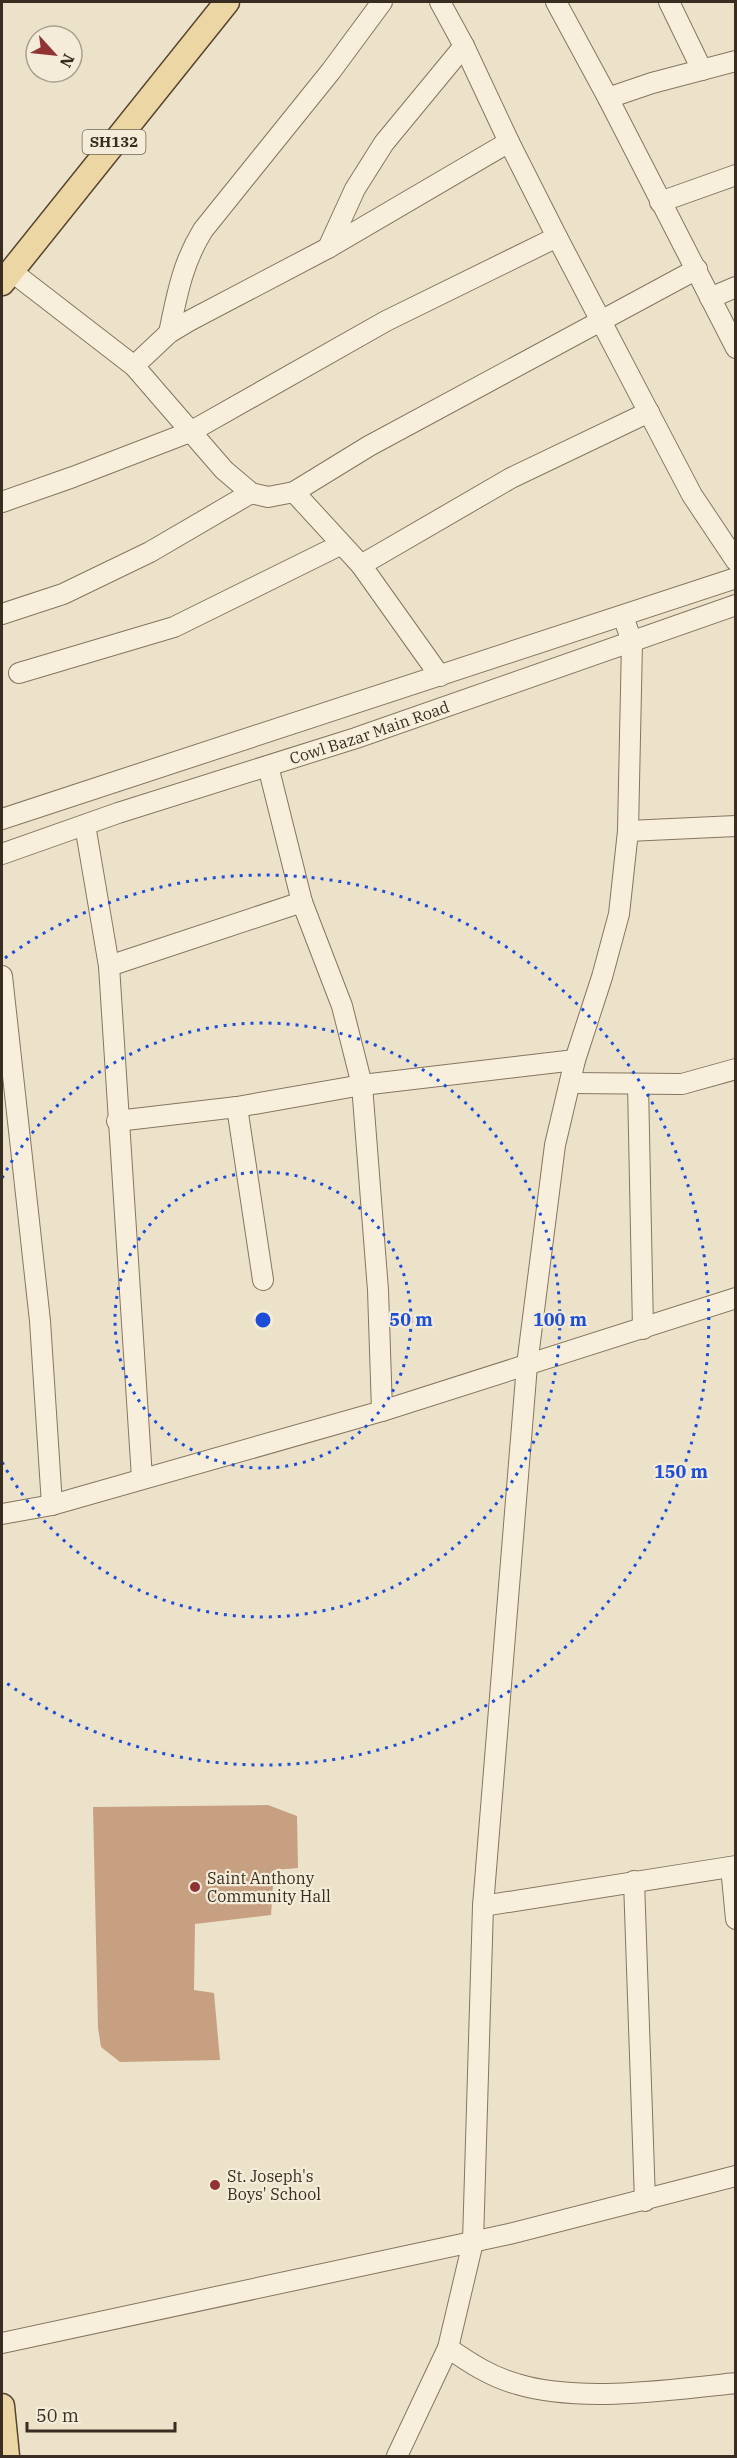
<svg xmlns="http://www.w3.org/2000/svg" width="737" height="2458" font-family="'IBM Plex Serif',serif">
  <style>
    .building { fill: #c7a082 }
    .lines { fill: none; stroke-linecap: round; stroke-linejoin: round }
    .minor-casing { stroke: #87755f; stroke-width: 22 }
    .major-casing { stroke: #564332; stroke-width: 27 }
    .minor { stroke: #f7efdc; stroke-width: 20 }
    .major { stroke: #ecd6a4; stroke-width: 24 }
    .ring { fill: none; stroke: #1d4ed8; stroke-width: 3; stroke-dasharray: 3 6 }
    .poi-dot { fill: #923333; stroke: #f4ecd8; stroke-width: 2 }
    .labels { text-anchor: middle; stroke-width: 4.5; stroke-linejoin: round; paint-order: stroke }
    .shield { fill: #f4ecd8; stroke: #716658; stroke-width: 1.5 }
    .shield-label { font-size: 15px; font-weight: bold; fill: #392d21 }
    .street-label { font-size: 16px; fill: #392d21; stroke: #f4ecd8 }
    .poi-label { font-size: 16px; fill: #392d21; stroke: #f4ecd8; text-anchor: start }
    .centre { fill: #1d4ed8; stroke: #f4ecd8; stroke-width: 3 }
    .ring-label { font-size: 18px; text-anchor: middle; font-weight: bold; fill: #1d4ed8; stroke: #f4ecd8; stroke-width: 4.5; stroke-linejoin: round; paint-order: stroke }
  </style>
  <rect width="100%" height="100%" fill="#ece2c9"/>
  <!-- building -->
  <path class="building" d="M268 1805 297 1816 298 1868 274 1870 271 1915 195 1924 194 1990 214 1993 220 2060 120 2062 101 2047 98 2028 93 1807Z"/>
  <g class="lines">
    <!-- minor casing -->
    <g class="minor-casing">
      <g id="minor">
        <path d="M440 2 464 46 509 142 557 237 692 495 736 561"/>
        <path d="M556 2 608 98 736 348"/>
        <path d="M669 2 702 70"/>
        <path d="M608 98 652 83 736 61"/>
        <path d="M660 202 736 175"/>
        <path d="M328 248 355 189 384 143 464 46"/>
        <path d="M11 271 134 366 224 470 251 493 268 497 294 492 369 446 697 269"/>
        <path d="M710 298 736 287"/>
        <path d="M169 333C177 295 182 264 203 230L331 71 382 2"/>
        <path d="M134 366 169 333 189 321 328 248 509 142"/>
        <path d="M294 492 361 565 440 676"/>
        <path d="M2 502 73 477 190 432 386 321 557 237"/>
        <path d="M361 565 511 478 649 412"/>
        <path d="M2 614 63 594 150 552 251 493"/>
        <path d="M19 673 174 627 340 545"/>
        <path d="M268 766 302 902 342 1006 362 1085 378 1290 382 1411"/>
        <path d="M2 819 736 578"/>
        <path d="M85 825 109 966 142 1478"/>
        <path d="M628 831 736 826"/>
        <path id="s1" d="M2 854 118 813 356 738 736 605"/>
        <path d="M109 966 302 902"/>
        <path d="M2 976 40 1321 52 1505"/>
        <path d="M570 1083 682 1084 736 1069"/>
        <path d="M638 1084 643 1329"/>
        <path d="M237 1107 263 1280"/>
        <path d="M117 1121 237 1107 362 1085 575 1060"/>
        <path d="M2 1514 52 1505 382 1411 736 1298"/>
        <path d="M731 1867 736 1919"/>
        <path d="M634 1881 645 2201"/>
        <path d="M483 1906 736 1866"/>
        <path d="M2 2343 509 2234 736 2176"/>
        <path d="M448 2348C470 2363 491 2377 517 2384 579 2403 671 2390 736 2383"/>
        <path d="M397 2456 448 2348 473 2242 483 1906 527 1365 555 1145 575 1060 602 977 619 914 628 831 632 642 623 616"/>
      </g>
    </g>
    <!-- major casing -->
    <g class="major-casing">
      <path id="major" d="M2 283 227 2
        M2 2406 7 2456"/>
    </g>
    <!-- minor -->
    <use href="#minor" class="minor"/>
    <!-- major -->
    <use href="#major" class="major"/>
  </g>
  <!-- distance rings -->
  <g class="ring">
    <circle cx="263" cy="1320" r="148"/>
    <path d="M2 1178A297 297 0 1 1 2 1462"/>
    <path d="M5 958A445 445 0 1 1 5 1682"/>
  </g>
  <!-- markers -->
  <g class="poi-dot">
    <circle cx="195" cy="1887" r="6"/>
    <circle cx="215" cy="2185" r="6"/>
  </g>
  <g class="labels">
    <!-- shield labels -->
    <rect class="shield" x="82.5" y="130" width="63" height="24" rx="4.5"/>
    <g class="shield-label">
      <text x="114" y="147">SH132</text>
    </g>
    <!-- street labels -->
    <g class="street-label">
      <text dy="6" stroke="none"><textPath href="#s1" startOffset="387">Cowl Bazar Main Road</textPath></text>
    </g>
    <!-- poi labels -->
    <g class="poi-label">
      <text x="207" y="1884">Saint Anthony<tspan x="207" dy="18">Community Hall</tspan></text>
      <text x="227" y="2182">St. Joseph's<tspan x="227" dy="18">Boys' School</tspan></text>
    </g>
  </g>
  <circle cx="263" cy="1320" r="9" class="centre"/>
  <g class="ring-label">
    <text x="411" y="1326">50 m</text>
    <text x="560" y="1326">100 m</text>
    <text x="681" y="1478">150 m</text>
  </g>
  <!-- border -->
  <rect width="737" height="2458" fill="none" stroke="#392d21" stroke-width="6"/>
  <!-- north arrow -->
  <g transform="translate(54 54) rotate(117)"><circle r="28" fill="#f4ecd8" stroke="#a9a08f" stroke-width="1.5"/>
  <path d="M0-4.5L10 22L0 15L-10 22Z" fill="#923333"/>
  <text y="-9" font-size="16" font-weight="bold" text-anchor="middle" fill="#392d21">N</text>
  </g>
  <!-- scale -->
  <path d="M27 2422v9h148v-9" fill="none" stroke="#392d21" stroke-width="3"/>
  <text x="36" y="2422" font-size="18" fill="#392d21" stroke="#f4ecd8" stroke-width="4.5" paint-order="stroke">50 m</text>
</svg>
